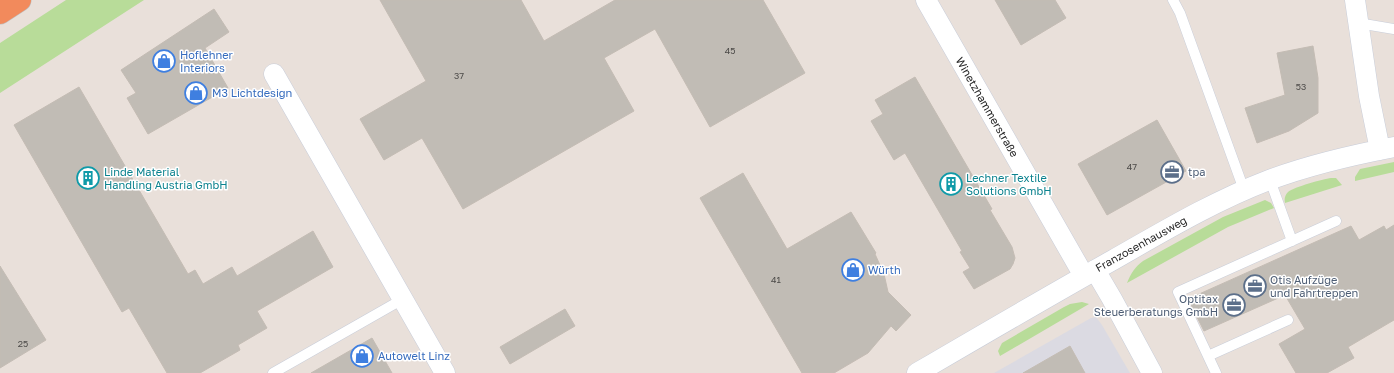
<svg xmlns="http://www.w3.org/2000/svg" width="1394" height="373" font-family="'Golos Text',sans-serif">
  <style>
    .industrial { fill: #dbdae2 }
    .green { fill: #b8dc99 }
    .building { fill: #c1bcb5; stroke: #c4bcb4 }
    .lines { fill: none; stroke-linecap: round; stroke-linejoin: round }
    .lane-casing { stroke: #c8cdd9; stroke-width: 11 }
    .street-casing { stroke: #c8cdd9; stroke-width: 21 }
    .highway-casing { stroke: #bebebe; stroke-width: 23 }
    .lane { stroke: #fff; stroke-width: 10 }
    .street { stroke: #fff; stroke-width: 20 }
    .highway { stroke: #f28a5c; stroke-width: 22 }
    .labels { text-anchor: middle; stroke-width: 3; stroke-linejoin: round; paint-order: stroke }
    .number-label { font-size: 9px; fill: #4e4c4a }
    .shop-label { font-size: 11px; fill: #366cbe; stroke: #fff; text-anchor: start }
    .street-label { font-size: 11px; fill: #272727; stroke: #fff }
    .culture-label { font-size: 11px; fill: #0d838f; stroke: #fff; text-anchor: start }
    .service-label { font-size: 11px; fill: #4e5e75; stroke: #fff; text-anchor: start }
  </style>
  <rect width="100%" height="100%" fill="#e9e0da"/>
  <!-- industrial -->
  <path class="industrial" d="M1096 317 1102 325 1130 373H994L1091 318Z"/>
  <!-- green -->
  <path class="green" d="M66 0H144L0 93V43Z
    M1394 162V172L1355 181V177L1360 169Z
    M1331 178H1336L1342 185 1285 203C1284 199 1285 195 1288 192 1294 187 1323 179 1331 178Z
    M1265 200 1271 203 1274 208 1228 227 1127 283C1131 273 1135 267 1143 261L1223 217Z
    M1082 302 1089 304 1000 356 998 351 1002 343 1064 307 1070 304Z"/>
  <!-- building -->
  <path class="building" d="M380 0H521L544 41 615 0H763L805 73 710 127 655 29 604 58 634 111 463 209 422 138 384 160 360 119 426 81Z
    M995 0H1055L1066 18 1021 45Z
    M214 9 229 32 205 48 228 88 148 134 127 98 136 93 121 70Z
    M1313 46 1318 78V113L1289 131 1257 143 1245 108 1285 95 1277 53Z
    M915 77 992 209 990 210 1012 247 1015 258 1013 264 1010 269 974 289 963 272 970 268 960 252 962 251 905 153 894 160 871 121 883 114 875 100Z
    M79 87 188 274 195 270 203 284 232 267 237 276 313 231 333 267 257 311 267 328 238 345 240 350 200 373H167L129 308 122 312 14 125Z
    M1157 120 1186 171 1107 215 1078 164Z
    M743 173 787 249 851 212 876 253 875 254 884 274 888 292 911 315 896 331 891 326 868 353 834 373H802L700 198Z
    M1394 225V320L1348 347 1354 358 1327 373H1296L1279 344 1305 329 1285 295 1204 331 1188 299 1351 226 1359 240 1384 226 1386 230Z
    M0 266 46 340 0 368Z
    M565 309 575 326 510 364 500 347Z
    M372 338 392 373H311Z
    M1070 346 1085 373H1023Z"/>
  <g class="lines">
    <!-- lane casing -->
    <g class="lane-casing">
      <path id="lane" d="M1173 0 1180 13 1244 190
        M1358 23 1394 29
        M1270 180 1292 241
        M1208 356 1288 320
        M273 373 403 299
        M1216 373 1178 292 1336 221"/>
    </g>
    <!-- street casing -->
    <g class="street-casing">
      <path id="street" d="M926 0 1084 276
        M1355 0 1369 96 1380 150
        M274 74 445 373
        M1095 270 1112 299 1152 373
        M917 373C982 335 1047 297 1113 260 1164 231 1214 201 1269 180 1309 165 1352 155 1394 147"/>
    </g>
    <!-- highway casing -->
    <g class="highway-casing">
      <path id="highway" d="M0 13 20 0"/>
    </g>
    <!-- lane -->
    <use href="#lane" class="lane"/>
    <!-- street -->
    <use href="#street" class="street"/>
    <!-- highway -->
    <use href="#highway" class="highway"/>
  </g>
  <!-- icons -->
  <defs>
    <g id="shop-ring" transform="scale(1.15)"><circle r="9.5" fill="#fff" stroke="#3f7fe0" stroke-width="1.5"/><path d="M-5-2.5h2.3a2.7 3.5 0 0 1 5.4 0H5L5.5 6h-11ZM-1.5-2.5h3a1.5 2.3 0 0 0-3 0Z" fill="#3f7fe0"/></g>
    <g id="office-ring" transform="scale(1.15)"><circle r="9.5" fill="#fff" stroke="#5c6f8a" stroke-width="1.5"/><path d="M-6-3h4V-5.5h4V-3h4V5H-6ZM-1-4.5V-3h2v-1.5ZM-6 0V1H6V0Z" fill="#5c6f8a"/></g>
    <g id="building-ring" transform="scale(1.15)"><circle r="9.5" fill="#fff" stroke="#0f9aa8" stroke-width="1.5"/><path d="M-4-6H4V6H1V3H-1V6H-4ZM-2.5-4.3h1.7v1.8h-1.7ZM.8-4.3h1.7v1.8H.8ZM-2.5-1h1.7V.8h-1.7ZM.8-1h1.7V.8H.8Z" fill="#0f9aa8"/></g>
  </defs>
  <g fill-rule="evenodd">
    <use href="#shop-ring" x="164" y="61"/>
    <use href="#shop-ring" x="196" y="93"/>
    <use href="#office-ring" x="1172" y="172"/>
    <use href="#building-ring" x="88" y="178"/>
    <use href="#building-ring" x="951" y="184"/>
    <use href="#shop-ring" x="853" y="270"/>
    <use href="#office-ring" x="1255" y="286"/>
    <use href="#office-ring" x="1234" y="305"/>
    <use href="#shop-ring" x="362" y="356"/>
  </g>
  <g class="labels">
    <!-- number labels -->
    <g class="number-label">
      <text x="730" y="54">45</text>
      <text x="459" y="79">37</text>
      <text x="1301" y="90">53</text>
      <text x="1132" y="170">47</text>
      <text x="776" y="283">41</text>
      <text x="23" y="347">25</text>
    </g>
    <!-- shop labels -->
    <g class="shop-label">
      <text x="180" y="59">Hoflehner<tspan x="180" dy="13">Interiors</tspan></text>
      <text x="212" y="97">M3 Lichtdesign</text>
      <text x="868" y="274">Würth</text>
      <text x="378" y="360">Autowelt Linz</text>
    </g>
    <!-- street labels -->
    <g class="street-label">
      <text transform="translate(987 107) rotate(60)" y="4">Winetzhammerstraße</text>
      <text transform="translate(1141 244) rotate(-29)" y="4">Franzosenhausweg</text>
    </g>
    <!-- culture labels -->
    <g class="culture-label">
      <text x="104" y="176">Linde Material<tspan x="104" dy="13">Handling Austria GmbH</tspan></text>
      <text x="966" y="182">Lechner Textile<tspan x="966" dy="13">Solutions GmbH</tspan></text>
    </g>
    <!-- service labels -->
    <g class="service-label">
      <text x="1188" y="176">tpa</text>
      <text x="1270" y="284">Otis Aufzüge<tspan x="1270" dy="13">und Fahrtreppen</tspan></text>
      <text x="1218" y="303" text-anchor="end">Optitax<tspan x="1218" dy="13">Steuerberatungs GmbH</tspan></text>
    </g>
  </g>
</svg>
